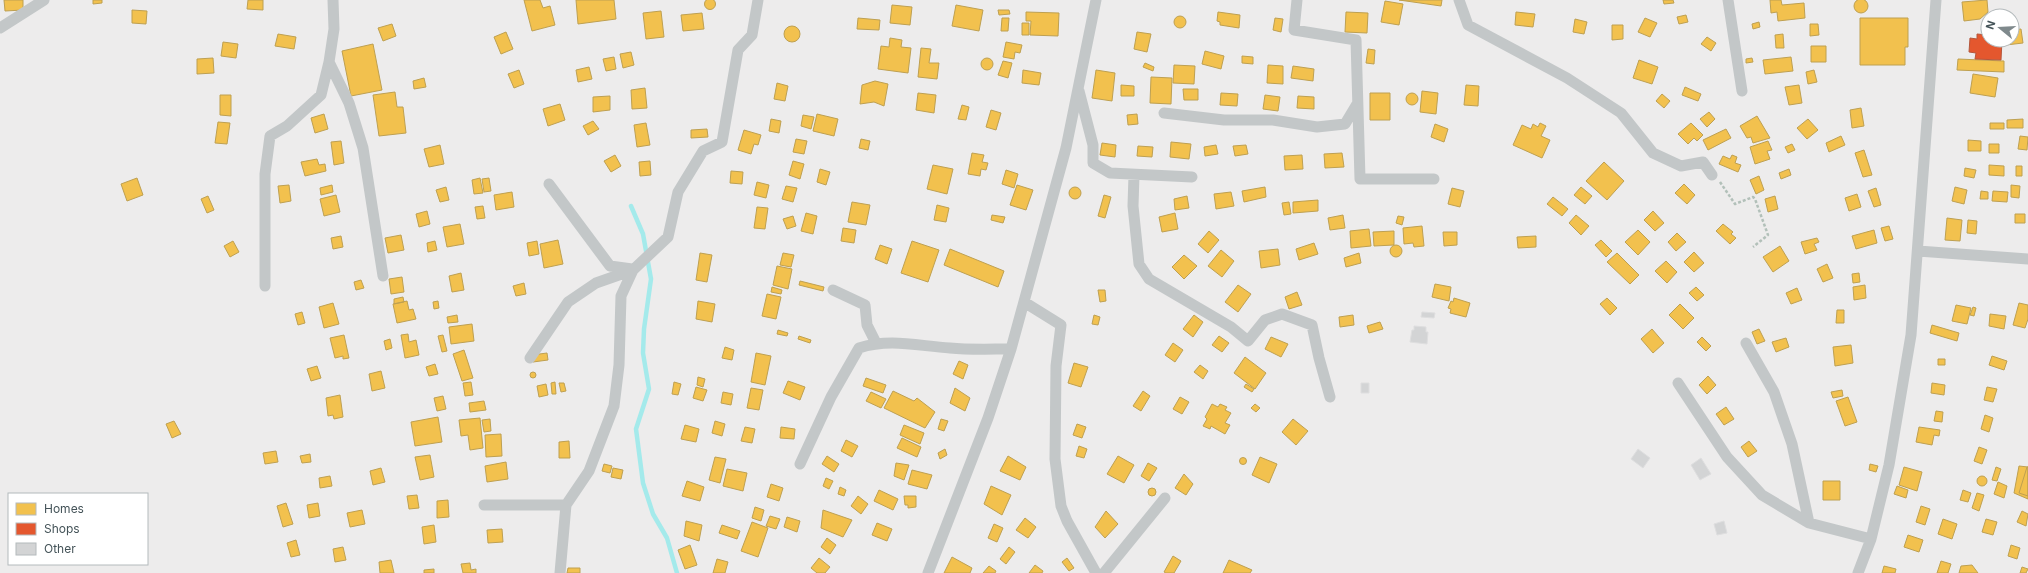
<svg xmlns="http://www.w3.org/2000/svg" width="2028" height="573" font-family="Inter,sans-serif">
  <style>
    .homes { fill: #f2c14e; stroke: #bea051 }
    .shops { fill: #e4572e; stroke: #b4563b }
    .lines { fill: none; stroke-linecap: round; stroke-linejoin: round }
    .stream { stroke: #a4eaeb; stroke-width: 4.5 }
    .building { fill: #d3d4d5; stroke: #dededf }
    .path { stroke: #b2c0b9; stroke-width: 2.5; stroke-dasharray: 3 2; stroke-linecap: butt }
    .street { stroke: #c3c7c8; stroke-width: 11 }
  </style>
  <rect width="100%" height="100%" fill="#edecec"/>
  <!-- homes -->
  <path class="homes" d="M704.5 4a5.5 5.5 0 1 1 11 0a5.5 5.5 0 1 1-11 0Z
    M1854 6a7 7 0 1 1 14 0a7 7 0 1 1-14 0Z
    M4 0H23V10L5 11Z
    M93 0H102V3L93 4Z
    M248 0H263V10L247 9Z
    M524 0H540L543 8 550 6 555 25 532 31Z
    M576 0H614L616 19 578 24Z
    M1399 0H1442L1441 6Z
    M1663 0H1673L1674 3 1664 4Z
    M1770 0H1781L1782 5 1804 3 1805 18 1778 21 1777 12 1771 13Z
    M1987 0 1988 12 1980 19 1964 21 1962 2Z
    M1385 1 1403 4 1399 25 1381 22Z
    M892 5 912 7 910 25 890 23Z
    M956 5 983 10 979 31 952 26Z
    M132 10 147 11 146 24 132 23Z
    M998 10H1009L1010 14 999 15Z
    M661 11 664 37 646 39 643 13Z
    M1026 12 1059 13 1058 36 1030 35 1031 21H1026Z
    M1218 12 1240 15 1239 28 1220 25V22L1217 21Z
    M1346 12 1368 13 1367 33 1345 32Z
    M1516 12 1535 14 1533 27 1515 25Z
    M702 13 704 29 683 31 681 15Z
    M1686 15 1688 22 1679 24 1677 17Z
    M1174 22a6 6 0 1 1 12 0a6 6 0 1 1-12 0Z
    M858 18 880 20 879 30 857 29Z
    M1002 18H1009L1008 31H1001Z
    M1275 18 1283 19 1281 32 1273 30Z
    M1645 18 1657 23 1650 37 1638 32Z
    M1860 18H1908V47H1905V65H1860Z
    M1575 19 1587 22 1584 34 1573 32Z
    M1759 22 1760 27 1753 29 1752 24Z
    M1022 23H1029V35H1022Z
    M392 24 396 36 383 41 378 28Z
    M1810 24H1818L1819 35 1810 36Z
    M1612 25H1623V39L1612 40Z
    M784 34a8 8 0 1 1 16 0a8 8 0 1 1-16 0Z
    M2021 29 2023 43 2006 45 2005 40H2012V30Z
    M506 32 513 49 501 54 494 37Z
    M1137 32 1151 34 1147 52 1134 49Z
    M278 34 296 37 294 49 275 46Z
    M1783 34 1784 48H1776L1775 35Z
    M1707 37 1716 43 1711 51 1701 44Z
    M890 38 902 40 901 47 911 48 908 73 878 69 881 46 889 47Z
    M223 42 238 44 236 58 221 56Z
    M1006 42 1022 45 1020 53 1015 52 1014 59 1003 57Z
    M373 44 382 90 351 96 342 51Z
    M1811 46H1826V62H1811Z
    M921 48 931 49 929 63H939L937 79 918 77Z
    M1368 49 1375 50 1374 64 1366 63Z
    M1205 51 1224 56 1221 69 1202 64Z
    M631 52 634 65 623 68 620 54Z
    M1242 56 1253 57V64L1242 63Z
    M614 57 616 69 606 71 603 59Z
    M1791 57 1793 71 1765 74 1763 60Z
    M213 58 214 73 197 74V59Z
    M1752 58 1753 62 1746 63V59Z
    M981 64a6 6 0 1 1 12 0a6 6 0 1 1-12 0Z
    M1958 59 2004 61V72L1957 70Z
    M1639 60 1658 67 1652 84 1633 78Z
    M1003 61 1012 63 1008 78 998 75Z
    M1145 63 1154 67 1153 71 1143 67Z
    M1174 65 1195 66 1194 84 1173 83Z
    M1268 65 1283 66V84L1267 83Z
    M1293 66 1314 69 1313 81 1291 78Z
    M589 67 592 79 578 82 576 70Z
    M519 70 524 84 514 88 508 74Z
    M1023 70 1041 73 1039 85 1022 83Z
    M1096 70 1115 73 1112 101 1092 98Z
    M1814 70 1817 82 1808 84 1806 72Z
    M1973 74 1998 78 1995 97 1970 93Z
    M1151 77 1172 78 1171 104 1150 103Z
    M424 78 426 87 414 89 413 81Z
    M875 81 888 84 884 106 874 102 860 104 862 85Z
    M777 83 788 86 785 101 774 99Z
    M1121 85 1134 86V96H1121Z
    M1466 85 1479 86 1478 106 1464 105Z
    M1799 85 1802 103 1789 105 1785 87Z
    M1685 87 1701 94 1698 101 1682 95Z
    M645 88 647 108 632 109 631 90Z
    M1183 89H1198V100H1184Z
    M1422 91 1438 93 1436 114 1420 112Z
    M395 92 397 107H403L406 133 379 136 373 95Z
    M918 93 936 95 934 113 916 110Z
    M1221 93 1238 94 1237 106 1220 105Z
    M1370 93H1390V120H1370Z
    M1406 99a6 6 0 1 1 12 0a6 6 0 1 1-12 0Z
    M1662 94 1670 101 1664 108 1656 101Z
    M220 95H231V116L220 115Z
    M1265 95 1280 97 1278 111 1263 109Z
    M610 96V110L593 112V97Z
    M1298 96 1314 97V109L1297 108Z
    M560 104 565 120 548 126 543 109Z
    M962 105 969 107 966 120 958 119Z
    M1861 108 1864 126 1852 128 1850 110Z
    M991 110 1001 113 996 130 986 127Z
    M1709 112 1715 119 1707 127 1700 119Z
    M324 114 328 129 315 133 311 118Z
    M817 114 838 119 834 136 813 131Z
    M1137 114 1138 124 1128 125 1127 115Z
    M803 115 814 117 811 129 801 126Z
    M1757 116 1770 138 1753 143 1751 137 1747 138 1740 126Z
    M771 119 781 121 779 133 769 131Z
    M1808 119 1818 130 1807 139 1797 128Z
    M2023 119V128H2007V120Z
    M593 121 599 129 588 135 583 126Z
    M218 122 230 123 227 144 215 143Z
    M646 123 650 145 637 147 634 125Z
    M1540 123 1546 126 1541 136 1550 140 1542 158 1513 145 1522 125 1531 129 1533 124 1538 127Z
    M1691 123 1703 135 1697 141 1694 138 1688 144 1678 134Z
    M1990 123H2004V129H1990Z
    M1435 124 1448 129 1444 142 1431 137Z
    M707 129 708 137 691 138V130Z
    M1726 129 1731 138 1708 150 1703 140Z
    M744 130 761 135 758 145 754 144 751 154 738 150Z
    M1841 136 1845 145 1829 152 1826 143Z
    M2020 136 2028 137 2027 150 2018 149Z
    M796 139 807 141 804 154 793 152Z
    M861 139 870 141 868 150 859 148Z
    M1968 140 1981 141V151H1968Z
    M341 141 344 163 334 165 331 142Z
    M1768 141 1772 150 1767 151 1770 159 1755 164 1750 147Z
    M1171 142 1191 144 1189 159 1170 157Z
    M1102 143 1116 145 1115 157 1100 155Z
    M1792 144 1795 150 1788 153 1785 147Z
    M1989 144H1999V153H1989Z
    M440 145 444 164 429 167 424 149Z
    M1216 145 1218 154 1205 156 1204 147Z
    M1246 145 1248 154 1235 156 1233 146Z
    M1138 146 1153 147 1152 157 1137 156Z
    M1864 150 1872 175 1863 177 1855 153Z
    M972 153 984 155 982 162 988 163 986 170 981 169 980 176 968 174Z
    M1342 153 1344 167 1325 168 1324 154Z
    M615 155 621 166 611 172 604 161Z
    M1302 155 1303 169 1285 170 1284 156Z
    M1732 155 1737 157 1735 163 1741 165 1738 172 1719 164 1723 156 1730 159Z
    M317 159 319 165 325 164 326 171 305 176 301 162Z
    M650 161 651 175 640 176 639 162Z
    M793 161 804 164 800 179 789 175Z
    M1604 162 1624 181 1607 200 1586 181Z
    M933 165 953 169 947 194 927 189Z
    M1989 165 2004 166V176L1989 175Z
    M2016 166H2022V176H2016Z
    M1965 168 1976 170 1974 178 1964 176Z
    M820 169 830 172 826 185 817 182Z
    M1789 169 1791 175 1781 179 1779 173Z
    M1006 170 1018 174 1014 188 1002 184Z
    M731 171 743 172 742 184 730 183Z
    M1759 176 1764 190 1756 194 1750 180Z
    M137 178 143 195 127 201 121 184Z
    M480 178 483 193 474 194 472 180Z
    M489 178 491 191 484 192 482 179Z
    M757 182 769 185 766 198 754 195Z
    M1684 184 1695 195 1687 204 1675 193Z
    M289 185 291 201 280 203 278 186Z
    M332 185 333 192 321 195 320 188Z
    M1017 185 1033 190 1026 210 1010 205Z
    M2011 185 2020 186 2019 198 2011 197Z
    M786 186 797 188 793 202 782 199Z
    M446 187 449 200 440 202 436 190Z
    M1265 187 1266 197 1244 202 1242 191Z
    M1581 187 1592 196 1585 204 1574 195Z
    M1955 187 1967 190 1964 204 1952 201Z
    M1069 193a6 6 0 1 1 12 0a6 6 0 1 1-12 0Z
    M1452 188 1464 191 1460 207 1448 204Z
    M1876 188 1881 205 1874 207 1868 191Z
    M1981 191 1988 192V199H1980Z
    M1993 191 2008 192 2007 202 1992 201Z
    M512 192 514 207 496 210 494 195Z
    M1231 192 1234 206 1216 209 1214 194Z
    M1857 194 1861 207 1849 211 1845 198Z
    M336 195 340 212 324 216 320 199Z
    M1104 195 1111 197 1105 218 1098 216Z
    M208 196 214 210 207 213 201 199Z
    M1187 196 1189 208 1175 210 1174 199Z
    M1775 196 1778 209 1768 212 1765 199Z
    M1553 197 1568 209 1562 216 1547 204Z
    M1318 200V211L1293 213V202Z
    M852 202 870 205 866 225 848 222Z
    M1289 202 1291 214 1284 215 1282 203Z
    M937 205 949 208 946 222 934 220Z
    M483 206 485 218 477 219 475 207Z
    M757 207 768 208 765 229 754 228Z
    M427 211 430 224 419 227 416 214Z
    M1653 211 1664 223 1655 231 1644 220Z
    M806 213 817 216 813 234 801 231Z
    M1175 213 1178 229 1162 232 1159 217Z
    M2015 214H2025V223H2015Z
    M992 215 1005 217 1003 223 991 220Z
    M1343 215 1345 228 1330 230 1328 218Z
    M1576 215 1589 226 1581 235 1569 223Z
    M793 216 796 226 787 229 783 219Z
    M1398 216 1404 217 1402 225 1396 223Z
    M1947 218 1962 220 1960 241 1945 240Z
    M1968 220 1977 221 1976 234 1967 233Z
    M460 224 464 244 447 247 443 227Z
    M1723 224 1733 232 1731 234 1736 238 1730 244 1716 231Z
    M1422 226 1424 246 1414 247 1413 243 1404 244 1403 228Z
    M1889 226 1893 239 1885 241 1881 228Z
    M843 228 856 230 854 243 841 241Z
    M1369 229 1371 246 1351 248 1350 231Z
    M1638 230 1650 242 1638 255 1625 242Z
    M1874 230 1877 243 1856 249 1852 236Z
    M1209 231 1219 240 1208 253 1198 244Z
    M1394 231V245L1374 246 1373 232Z
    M1443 232H1457V245L1444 246Z
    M1677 233 1686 242 1676 251 1668 242Z
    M401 235 404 250 388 253 385 238Z
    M341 236 343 247 333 249 331 238Z
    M1536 236V247L1518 248 1517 237Z
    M1817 238 1819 242 1814 244 1817 250 1805 254 1801 242Z
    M558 240 563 264 544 268 540 244Z
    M1601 240 1612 251 1606 257 1595 245Z
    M233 241 239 252 230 257 224 246Z
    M435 241 437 250 428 252 427 243Z
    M537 241 539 254 529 256 527 243Z
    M912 241 939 250 928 282 901 273Z
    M1314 243 1318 254 1299 260 1296 249Z
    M880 245 892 249 887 264 875 259Z
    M1390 251a6 6 0 1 1 12 0a6 6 0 1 1-12 0Z
    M1780 246 1789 261 1773 272 1763 257Z
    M950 249 1004 271 998 287 944 265Z
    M1278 249 1280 265 1261 268 1259 251Z
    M1221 250 1234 261 1222 277 1208 266Z
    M1694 252 1704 263 1694 272 1684 262Z
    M700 253 712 255 707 282 696 280Z
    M783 253 794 255 791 267 780 265Z
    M1359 253 1361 263 1346 267 1344 258Z
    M1617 253 1639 275 1630 284 1607 262Z
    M1184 255 1197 266 1184 279 1172 267Z
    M1666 261 1677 272 1667 283 1655 271Z
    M1827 264 1833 278 1823 282 1817 269Z
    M777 266 792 269 788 289 773 285Z
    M461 273 464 290 452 292 449 276Z
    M1859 273 1860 282 1853 283 1852 274Z
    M402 277 404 292 391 294 389 279Z
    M361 280 364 288 356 290 354 282Z
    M800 281 824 287 823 291 799 285Z
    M524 283 526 294 516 296 513 286Z
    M1435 284 1451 287 1449 301 1432 297Z
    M1238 285 1251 294 1238 312 1225 302Z
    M1865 285 1866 298 1854 300 1853 287Z
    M772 287 782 290 781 294 771 292Z
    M1696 287 1704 295 1697 301 1689 293Z
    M1797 288 1802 300 1791 304 1786 293Z
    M1098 290H1105L1106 301 1100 302Z
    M1297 292 1302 305 1289 309 1285 297Z
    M767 294 781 297 776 319 762 316Z
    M403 297 404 302 394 304V299Z
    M1454 298 1470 303 1466 317 1450 313 1451 309 1448 308 1451 301 1453 302Z
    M1607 298 1617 308 1610 315 1600 304Z
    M407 301 409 310 413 309 416 319 397 323 393 304Z
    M438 301 439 308 434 309 433 302Z
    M698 301 715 304 712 322 696 319Z
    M333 303 339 324 324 328 319 307Z
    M2019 303 2028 305V319L2025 328 2013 325Z
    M1680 304 1694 318 1683 329 1669 315Z
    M1956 305 1971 308 1967 324 1952 321Z
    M1973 307 1976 308 1974 316 1970 315Z
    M1837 310H1844V323H1836Z
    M302 312 305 323 298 325 295 314Z
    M1990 314 2006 316 2004 329 1989 326Z
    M457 315 458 322 448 323 447 317Z
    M1094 315 1100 317 1098 325 1092 324Z
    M1194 315 1203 322 1193 337 1183 329Z
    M1353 315 1354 325 1340 327 1339 317Z
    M1380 322 1383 329 1369 333 1367 326Z
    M472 324 474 341 451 344 449 327Z
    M1932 325 1959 333 1957 341 1930 333Z
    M1652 329 1664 343 1653 353 1641 339Z
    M1759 329 1765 341 1757 344 1752 332Z
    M778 330 788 333 787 336 777 334Z
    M408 334 409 342 416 340 419 355 405 358 401 335Z
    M344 335 349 358 343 359V356L335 358 330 338Z
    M443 335 447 351 442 352 438 336Z
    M799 336 811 340 810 343 798 339Z
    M1219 336 1229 343 1222 352 1212 345Z
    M1271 337 1288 344 1281 357 1265 349Z
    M1702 337 1711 346 1706 351 1697 342Z
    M1786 338 1789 347 1776 352 1772 342Z
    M390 339 392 348 386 350 384 341Z
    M1173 343 1183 350 1175 362 1165 355Z
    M1851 345 1853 363 1835 366 1833 347Z
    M725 347 734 350 732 360 722 358Z
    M464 350 473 378 462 381 453 354Z
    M547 353 548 360 533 362 532 355Z
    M756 353 771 356 765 385 751 382Z
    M1992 356 2007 361 2004 370 1989 365Z
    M1245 357 1266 373 1255 389 1234 373Z
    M1938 359H1945V365H1938Z
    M959 361 968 365 963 379 953 374Z
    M1074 363 1088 367 1081 387 1068 383Z
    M435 364 438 374 429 376 426 367Z
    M1200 365 1208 371 1203 379 1194 372Z
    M317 366 321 378 311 381 307 369Z
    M381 371 385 388 372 391 369 374Z
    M530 375a3 3 0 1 1 6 0a3 3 0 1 1-6 0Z
    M1708 376 1716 385 1707 394 1699 385Z
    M698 377 705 379 703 387 697 385Z
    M866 378 886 385 883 393 863 386Z
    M788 381 805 387 800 400 783 393Z
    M471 382 473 395 465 396 463 383Z
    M555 382 556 394H552L551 383Z
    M674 382 681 384 678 395 672 394Z
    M559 383H564L566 391 561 392Z
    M1932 383 1945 385 1944 395 1931 393Z
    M546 384 548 395 539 397 537 386Z
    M1246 384 1254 389 1252 392 1244 387Z
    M696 387 707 390 703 401 693 398Z
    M1987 387 1997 389 1993 402 1984 400Z
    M751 388 763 390 759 410 747 408Z
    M955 388 970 398 965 411 950 403Z
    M1842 390 1843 396 1833 398 1831 392Z
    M893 391 914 401 917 398 935 412 925 428 884 408Z
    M1143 391 1150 396 1141 411 1133 406Z
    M723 392 733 394 731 405 721 403Z
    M871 392 886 399 881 408 866 401Z
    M340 395 343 417 334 419 333 415 328 416 326 398Z
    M443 396 446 409 437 411 434 398Z
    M1180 397 1189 402 1182 414 1173 409Z
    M1848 397 1857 422 1845 426 1836 401Z
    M484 401 486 410 470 412 469 403Z
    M1212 404 1218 407 1220 404 1227 407 1225 410 1231 413 1225 423 1230 425 1225 434 1211 426 1210 429 1203 426 1207 419 1205 417Z
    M1255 404 1260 408 1256 412 1251 408Z
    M1726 407 1734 419 1724 425 1716 414Z
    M1936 411 1943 412 1942 422 1934 421Z
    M1985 415 1993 418 1989 432 1981 429Z
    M438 417 442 442 415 446 411 422Z
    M480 418 483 448 470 450 468 435 461 436 459 420Z
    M490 419 491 431 484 432 482 420Z
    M941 419 948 421 944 431 938 429Z
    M1293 419 1308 431 1296 445 1282 432Z
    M174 421 181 434 172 438 166 424Z
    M715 421 725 424 722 436 712 433Z
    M1077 424 1086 427 1082 438 1073 435Z
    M685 425 699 429 696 442 681 439Z
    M904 425 924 433 920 444 900 435Z
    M745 427 755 429 752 443 741 441Z
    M781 427 795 429 794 439 780 438Z
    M1919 427 1940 430 1939 436 1934 435 1932 445 1916 442Z
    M501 434 502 456 486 457 485 435Z
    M902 438 921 447 917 457 897 448Z
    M846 440 858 446 852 457 841 451Z
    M569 441 570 458H559V442Z
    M1749 441 1757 451 1748 457 1741 447Z
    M1079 446 1087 449 1084 458 1076 456Z
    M1979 447 1987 450 1982 464 1974 461Z
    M945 449 947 455 940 459 938 453Z
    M276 451 278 462 265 464 263 453Z
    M310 454 311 462 302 463 300 456Z
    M430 455 434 477 420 480 415 457Z
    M827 456 839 464 834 472 822 464Z
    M1008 456 1026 467 1020 480 1000 471Z
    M1118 456 1134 465 1124 483 1107 474Z
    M715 457 726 459 720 483 709 480Z
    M1260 457 1277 464 1269 483 1252 475Z
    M1239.5 461a3.5 3.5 0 1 1 7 0a3.5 3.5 0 1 1-7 0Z
    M506 462 508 479 487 482 485 466Z
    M896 463 909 465 904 480 894 476Z
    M1148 463 1157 468 1149 481 1141 476Z
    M604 464 612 466 610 473 602 471Z
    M1870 464 1878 466 1876 472 1869 470Z
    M2019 466 2028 467V499L2014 493Z
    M1904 467 1922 472 1917 491 1899 485Z
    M1996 467 2001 469 1997 481 1992 480Z
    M2027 467H2028V496L2019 493Z
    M381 468 385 482 373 485 370 471Z
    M613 468 623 470 621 479 611 477Z
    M727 469 747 473 743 491 723 486Z
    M912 470 932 475 927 489 908 484Z
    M1184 474 1193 484 1186 495 1175 488Z
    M1977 481a5 5 0 1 1 10 0a5 5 0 1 1-10 0Z
    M330 476 332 486 320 488 319 478Z
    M826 478 833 481 829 489 823 486Z
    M687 481 704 487 700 501 682 496Z
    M1823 481H1840V500H1823Z
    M1998 482 2007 486 2004 498 1994 494Z
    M771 484 783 488 779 501 767 497Z
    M991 486 1011 495 1002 515 984 504Z
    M1897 486 1908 490 1906 498 1894 494Z
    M840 487 846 490 844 496 838 494Z
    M1148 492a4 4 0 1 1 8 0a4 4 0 1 1-8 0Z
    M879 490 898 499 893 510 874 501Z
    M1963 490 1971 493 1968 502 1960 500Z
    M1977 493 1984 495 1979 511 1972 508Z
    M417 495 419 508 409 509 407 496Z
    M858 496 868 504 861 514 851 506Z
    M904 496H916V507L908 508V505H905Z
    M448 500 449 517 437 518V501Z
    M286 503 293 524 283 527 277 506Z
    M318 503 320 516 309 518 307 505Z
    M1921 506 1930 509 1925 525 1916 522Z
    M755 507 764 510 761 521 752 518Z
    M362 510 365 524 350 527 347 513Z
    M823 510 852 520 843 537 821 528Z
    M1106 511 1118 524 1105 538 1095 527Z
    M2022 511 2028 514 2026 526 2017 522Z
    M770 516 780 519 776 529 766 526Z
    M787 517 800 521 797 532 784 527Z
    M1025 518 1036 527 1028 538 1016 530Z
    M1943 519 1957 524 1952 539 1938 534Z
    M1986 519 1997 522 1993 535 1982 532Z
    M686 521 702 525 699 541 684 536Z
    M752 522 768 528 758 557 741 551Z
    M877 523 892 529 887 541 872 535Z
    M994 524 1003 528 997 542 988 538Z
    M434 525 436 542 424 544 422 527Z
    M722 525 740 531 737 539 719 533Z
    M502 529 503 542 488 543 487 530Z
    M1908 535 1923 540 1919 552 1904 547Z
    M827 538 836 545 830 554 821 547Z
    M296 540 300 555 291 557 287 543Z
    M690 545 697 565 685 569 678 550Z
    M2011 545 2020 548 2017 559 2008 556Z
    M343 547 346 560 335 562 333 549Z
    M1009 547 1015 552 1006 564 1000 559Z
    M1173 556 1181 561 1174 573H1166L1164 572Z
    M952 557 972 568 970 573H944Z
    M819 558 830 567 825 573H817L811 568Z
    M1067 558 1074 568 1069 571 1062 562Z
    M717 559 728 562 725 573H713Z
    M391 560 394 573H380L379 562Z
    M1229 560 1252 570 1250 573H1223Z
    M1941 561 1951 564 1948 573H1937Z
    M470 563 471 570 476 569V573H463L461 564Z
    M1035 565 1043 571 1042 573H1029Z
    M1972 565 1978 573H1959L1961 566Z
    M989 566 996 571 995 573H983Z
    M1884 566 1896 569 1895 573H1882Z
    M2022 567 2028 569 2026 573H2020Z
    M568 568H580V573H567Z
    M434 569V573H424V570Z"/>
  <!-- shops -->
  <path class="shops" d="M1977 34 1988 35V40H2002L2001 60 1975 59 1976 53 1969 52 1970 38 1977 39Z"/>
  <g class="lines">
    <!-- stream -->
    <path class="stream" d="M631 206 643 234 651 279 644 329 643 353 649 389 636 429 643 483 653 514 667 538 677 573"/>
  </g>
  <!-- building -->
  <path class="building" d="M1422 312 1435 313 1434 318 1421 317Z
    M1414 326 1426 327V332H1428L1427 344 1410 342 1412 330H1414Z
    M1361 383H1369V393H1361Z
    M1638 449 1650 458 1643 468 1631 459Z
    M1701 458 1711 474 1700 480 1691 465Z
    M1724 521 1727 533 1717 535 1714 524Z"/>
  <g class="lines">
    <!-- path -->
    <path class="path" d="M1720 182 1735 204 1753 197 1755 199 1768 235 1753 247"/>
    <!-- street -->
    <path class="street" d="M1297 0 1294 30 1356 40 1360 179H1434
      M1459 0 1468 25 1567 78 1621 113 1653 153 1681 166 1703 162 1712 175
      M1728 0 1742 91
      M0 28 44 0
      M329 62 349 103 363 148 383 276
      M1079 91 1093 145V163L1110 173 1192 177
      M1164 113 1224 120H1273L1317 127 1345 124 1357 104
      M1134 175 1133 206 1139 264 1149 279 1231 327 1248 341 1265 320 1282 314 1312 325 1319 358 1330 397
      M549 184 610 266 632 269
      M1918 251 2028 259
      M265 286V174L270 136 287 126 321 95 329 62 334 29 333 0
      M833 290 865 305 867 325 876 343
      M1024 302 1061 325 1056 366 1055 459 1061 506 1067 521 1096 573
      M1746 343 1774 392 1792 444 1809 523 1871 539
      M530 358 568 302 596 283 633 270
      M1678 383 1727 457 1762 495 1809 523
      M800 464 831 397 859 348C890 338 918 346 950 348 970 350 991 349 1011 349
      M484 505H566
      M560 573 566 505 589 471 614 406 619 365 621 296 633 270 668 237 678 192 703 151 722 142 738 50 752 35 758 0
      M928 573 988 418 1011 349 1066 148 1096 0
      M1104 573 1165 498
      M1858 573 1871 539 1889 465 1911 335 1936 0"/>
  </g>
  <!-- legend -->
  <rect x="8" y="493" width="140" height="72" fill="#ffffff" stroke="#b4babc"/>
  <rect x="16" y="503" width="20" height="12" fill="#f2c14e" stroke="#b4babc"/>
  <text x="44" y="513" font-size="12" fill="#445358">Homes</text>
  <rect x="16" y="523" width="20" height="12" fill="#e4572e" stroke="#b4babc"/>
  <text x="44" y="533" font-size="12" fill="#445358">Shops</text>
  <rect x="16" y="543" width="20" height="12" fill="#d3d4d5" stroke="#b4babc"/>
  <text x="44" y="553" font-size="12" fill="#445358">Other</text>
  <!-- north arrow -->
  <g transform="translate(2000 28) rotate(288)"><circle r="19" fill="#ffffff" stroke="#b4babc"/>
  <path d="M0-3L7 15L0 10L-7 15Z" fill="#7f898c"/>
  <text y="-6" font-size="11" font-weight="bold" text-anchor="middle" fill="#445358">N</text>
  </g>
</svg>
